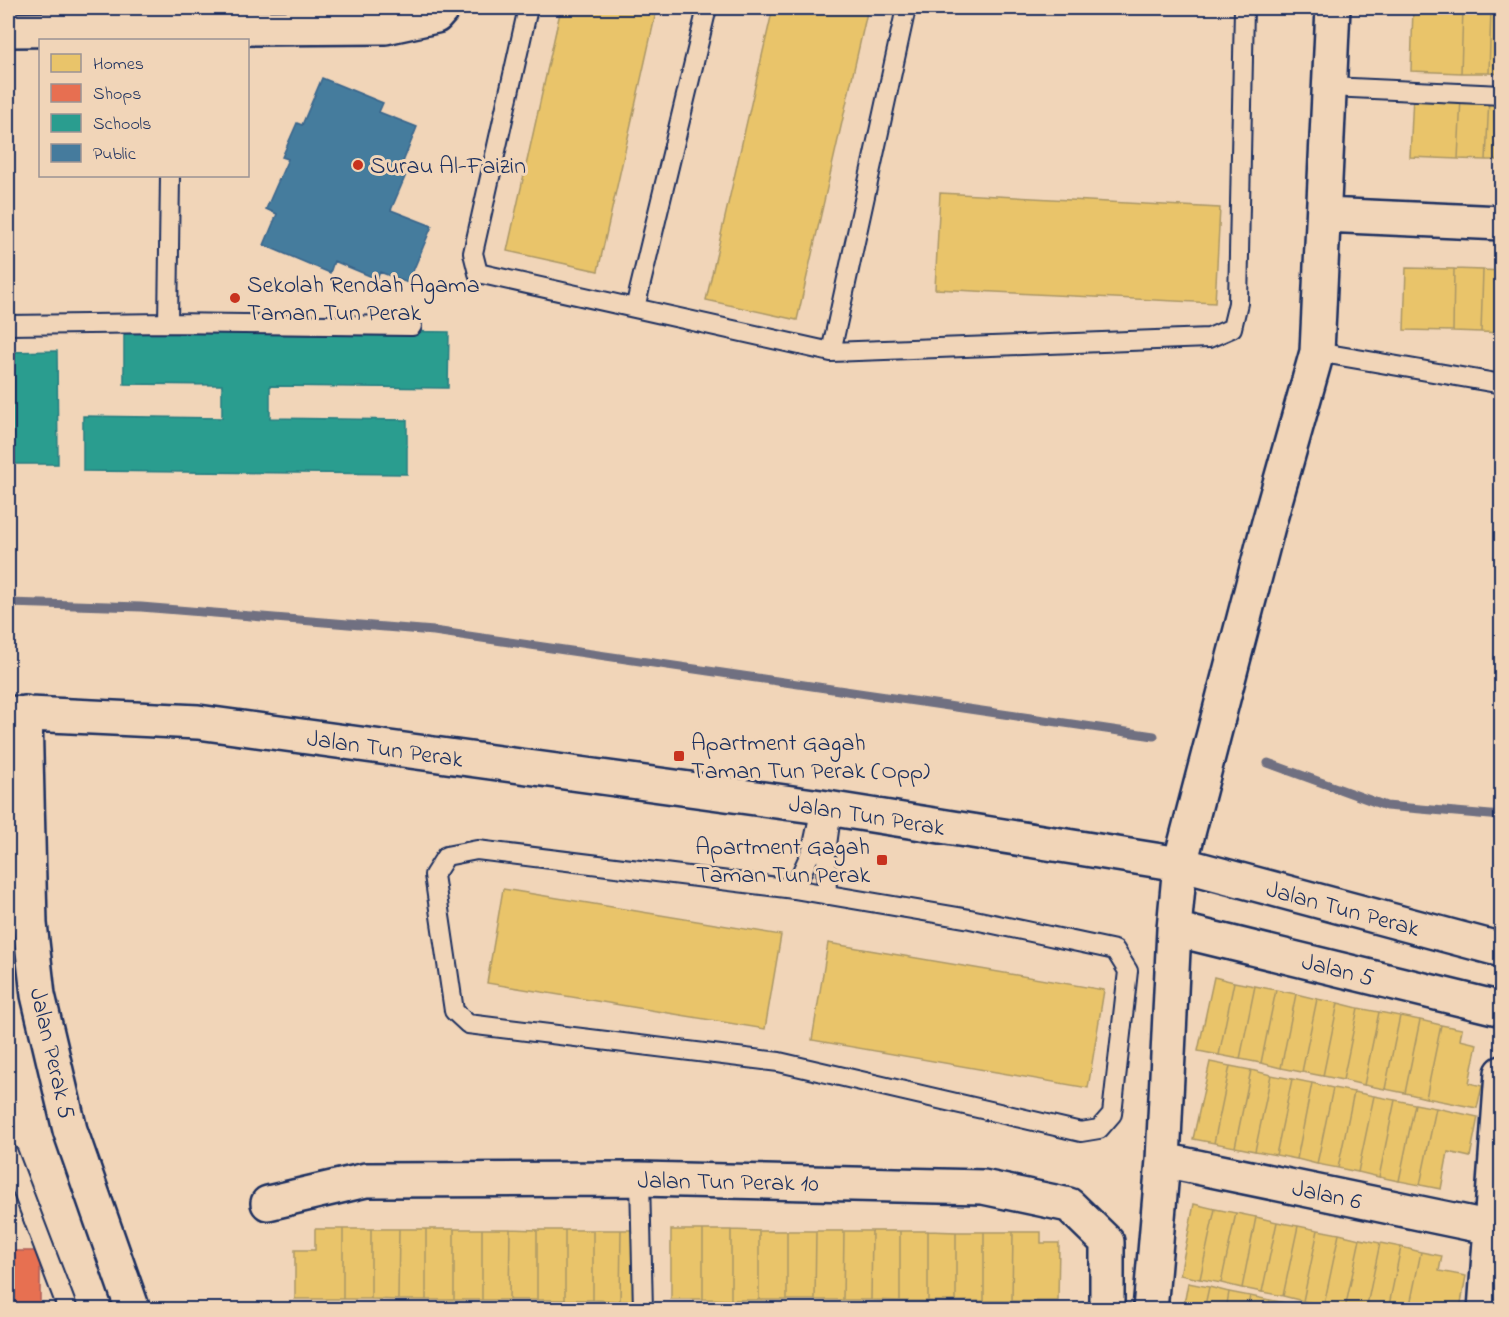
<svg xmlns="http://www.w3.org/2000/svg" width="1509" height="1317" font-family="'Indie Flower',sans-serif">
  <style>
    .homes { fill: #e9c46a; stroke: #ab9766; stroke-width: 1.5 }
    .shops { fill: #e76f51; stroke: #aa5c55; stroke-width: 1.5 }
    .schools { fill: #2a9d8f; stroke: #267c80; stroke-width: 1.5 }
    .public { fill: #457b9d; stroke: #38648a; stroke-width: 1.5 }
    .lines { fill: none; stroke-linecap: round; stroke-linejoin: round }
    .stream { stroke: #707081; stroke-width: 9 }
    .service-casing { stroke: #1b2f5e; stroke-width: 22 }
    .minor-casing { stroke: #1b2f5e; stroke-width: 38 }
    .tertiary-casing { stroke: #1b2f5e; stroke-width: 38 }
    .service { stroke: #f1d5b8; stroke-width: 18 }
    .minor { stroke: #f1d5b8; stroke-width: 33 }
    .tertiary { stroke: #f1d5b8; stroke-width: 33 }
    .poi-dot { fill: #c8321e; stroke: #f1d5b8; stroke-width: 2 }
    .labels { text-anchor: middle; stroke-width: 6; stroke-linejoin: round; paint-order: stroke }
    .poi-label { font-size: 24px; fill: #1b2f5e; stroke: #f1d5b8; text-anchor: start }
    .street-label { font-size: 24px; fill: #1b2f5e; stroke: #f1d5b8 }
  </style>
  <rect width="100%" height="100%" fill="#f1d5b8"/>
  <filter id="ink" filterUnits="userSpaceOnUse"><feTurbulence type="fractalNoise" baseFrequency=".0167" numOctaves="2"/><feDisplacementMap in="SourceGraphic" scale="12" xChannelSelector="R" yChannelSelector="G"/><feConvolveMatrix kernelMatrix="1 2 1 2 8 2 1 2 1" color-interpolation-filters="sRGB"/></filter>
  <g filter="url(#ink)">
    <!-- homes -->
    <path class="homes" d="M561 8H657L598 271 507 251Z
      M773 8H868L797 320 706 300Z
      M1413 8H1463L1461 73 1411 71Z
      M1463 8 1491 9 1489 73H1461Z
      M1491 9H1502V74L1489 73Z
      M1413 95 1461 97 1458 159 1410 157Z
      M1461 97 1489 98 1486 160 1458 159Z
      M1489 98 1502 99V160H1486Z
      M940 193 1220 208 1215 303 935 289Z
      M1406 268 1454 269 1453 331 1404 330Z
      M1454 269 1483 270 1481 332 1453 331Z
      M1483 270 1502 271V333L1481 332Z
      M503 889 781 935 765 1029 487 983Z
      M828 943 1104 990 1088 1088 812 1040Z
      M1214 977 1234 982 1219 1055 1198 1051Z
      M1234 982 1255 986 1240 1059 1219 1055Z
      M1255 986 1276 990 1261 1063 1240 1059Z
      M1276 990 1296 994 1281 1068 1261 1063Z
      M1296 994 1317 999 1302 1072 1281 1068Z
      M1317 999 1338 1003 1323 1076 1302 1072Z
      M1338 1003 1358 1008 1343 1080 1323 1076Z
      M1358 1008 1379 1012 1364 1085 1343 1080Z
      M1379 1012 1400 1016 1385 1089 1364 1085Z
      M1400 1016 1420 1020 1405 1093 1385 1089Z
      M1420 1020 1441 1025 1426 1098 1405 1093Z
      M1441 1025 1462 1029 1460 1040 1477 1044 1469 1083 1482 1086 1477 1108 1426 1098Z
      M1210 1062 1230 1066 1214 1143 1193 1139Z
      M1230 1066 1251 1070 1235 1147 1214 1143Z
      M1251 1070 1271 1075 1255 1151 1235 1147Z
      M1271 1075 1292 1079 1276 1155 1255 1151Z
      M1292 1079 1312 1083 1297 1159 1276 1155Z
      M1312 1083 1333 1088 1317 1164 1297 1159Z
      M1333 1088 1354 1092 1338 1168 1317 1164Z
      M1354 1092 1374 1096 1358 1172 1338 1168Z
      M1374 1096 1395 1100 1379 1177 1358 1172Z
      M1395 1100 1415 1104 1399 1181 1379 1177Z
      M1415 1104 1436 1108 1420 1185 1399 1181Z
      M1436 1108 1478 1117 1470 1157 1448 1152 1441 1189 1420 1185Z
      M1194 1204 1215 1209 1200 1279 1180 1275Z
      M1215 1209 1236 1213 1221 1283 1200 1279Z
      M1236 1213 1256 1217 1242 1288 1221 1283Z
      M1256 1217 1277 1222 1262 1292 1242 1288Z
      M1277 1222 1298 1226 1283 1296 1262 1292Z
      M1298 1226 1318 1230 1303 1301 1283 1296Z
      M315 1229H343V1299H295V1250H315Z
      M343 1229H371V1299H343Z
      M371 1229H399L398 1300 371 1299Z
      M399 1229H426V1300H398Z
      M426 1229H454V1300H426Z
      M454 1229H482V1300H454Z
      M482 1229H510L509 1300H482Z
      M510 1229 537 1230V1300H509Z
      M537 1230H565V1300H537Z
      M565 1230H593V1300H565Z
      M593 1230H621L620 1301 593 1300Z
      M621 1230H649L648 1301H620Z
      M671 1230H703V1299H671Z
      M703 1230H731V1300L703 1299Z
      M731 1230 759 1231V1300H731Z
      M1318 1230 1339 1234 1324 1305 1303 1301Z
      M759 1231H787V1300H759Z
      M787 1231H816L815 1300H787Z
      M816 1231H844L843 1300H815Z
      M844 1231H872L871 1300H843Z
      M872 1231H900V1301L871 1300Z
      M900 1231H928V1301H900Z
      M928 1231 956 1232V1301H928Z
      M956 1232H984V1301H956Z
      M984 1232H1013L1012 1301H984Z
      M1013 1232H1041V1243H1059L1058 1301H1012Z
      M1339 1234 1360 1239 1345 1309 1324 1305Z
      M1360 1239 1380 1243 1366 1310 1345 1309Z
      M1380 1243 1401 1247 1388 1310H1366Z
      M1401 1247 1421 1252 1409 1310H1388Z
      M1421 1252 1442 1256 1439 1271 1466 1276 1461 1303 1475 1306V1310H1409Z
      M1188 1283 1209 1287 1204 1310H1183Z
      M1209 1287 1229 1292 1226 1310H1204Z
      M1229 1292 1250 1296 1247 1310H1226Z
      M1250 1296 1270 1300 1268 1310H1247Z
      M1270 1300 1291 1304 1289 1310H1268Z
      M1291 1304 1311 1308V1310H1289Z"/>
    <!-- shops -->
    <path class="shops" d="M8 1251H40V1310H8Z"/>
    <!-- schools -->
    <path class="schools" d="M124 328 449 332 448 388 270 386V418L407 420V474L83 471V416L222 418V385L124 384Z
      M57 351 58 464H8V352Z"/>
    <!-- public -->
    <path class="public" d="M322 78 383 103 379 112 417 127 401 167 408 170 391 210 432 226 408 283 380 272 377 279 334 261 330 273 264 245 277 214 266 209 288 159 282 157 297 123 302 125Z"/>
    <g class="lines">
      <!-- stream -->
      <path class="stream" d="M8 603 141 607 434 631 1154 736
        M1268 763 1386 806 1502 816"/>
      <!-- service casing -->
      <g class="service-casing">
        <path id="service" d="M528 8 473 253 478 273 831 352 1209 338 1232 328 1238 303 1244 8
          M1330 87 1502 95
          M635 308 707 8
          M168 323 170 176
          M8 325 168 323 412 326
          M831 352 906 8
          M1317 352 1502 384
          M477 850 794 889 970 919 1115 950 1128 971 1112 1114 1099 1129 1081 1132 779 1062 468 1024 454 1011 434 875 446 856Z
          M794 889 812 850 821 807
          M827 895 826 852 832 809
          M8 1153 68 1310
          M640 1179 643 1310"/>
      </g>
      <!-- minor casing -->
      <g class="minor-casing">
        <path id="minor" d="M1324 215 1502 223
          M8 713 198 722 821 807 1180 864 1502 950
          M25 713 30 924 38 995 70 1130 133 1310
          M1174 929 1502 1009
          M1163 1160 1492 1228
          M268 1203 366 1180 640 1179 983 1187 1069 1205 1107 1242V1310
          M1150 1310 1163 1160 1174 929 1180 864 1268 526 1317 352 1333 8
          M1485 1310 1502 1073"/>
      </g>
      <!-- tertiary casing -->
      <g class="tertiary-casing">
        <path id="tertiary" d="M8 30 385 27 436 16 443 8"/>
      </g>
      <!-- service -->
      <use href="#service" class="service"/>
      <!-- minor -->
      <use href="#minor" class="minor"/>
      <!-- tertiary -->
      <use href="#tertiary" class="tertiary"/>
    </g>
  </g>
  <!-- markers -->
  <g class="poi-dot">
    <circle cx="358" cy="165" r="6"/>
    <circle cx="235" cy="298" r="6"/>
    <rect x="673" y="750" width="12" height="12" rx="3"/>
    <rect x="876" y="854" width="12" height="12" rx="3"/>
  </g>
  <g class="labels">
    <!-- poi labels -->
    <g class="poi-label">
      <text x="370" y="173">Surau Al-Faizin</text>
      <text x="247" y="292">Sekolah Rendah Agama<tspan x="247" dy="28">Taman Tun Perak</tspan></text>
      <text x="691" y="750">Apartment Gagah<tspan x="691" dy="28">Taman Tun Perak (Opp)</tspan></text>
      <text x="870" y="854" text-anchor="end">Apartment Gagah<tspan x="870" dy="28">Taman Tun Perak</tspan></text>
    </g>
    <!-- street labels -->
    <g class="street-label">
      <text transform="translate(385 748) rotate(8)" y="8">Jalan Tun Perak</text>
      <text transform="translate(867 815) rotate(9)" y="8">Jalan Tun Perak</text>
      <text transform="translate(1343 908) rotate(15)" y="8">Jalan Tun Perak</text>
      <text transform="translate(1338 969) rotate(14)" y="8">Jalan 5</text>
      <text transform="translate(53 1053) rotate(77)" y="8">Jalan Perak 5</text>
      <text transform="translate(728 1181) rotate(1)" y="8">Jalan Tun Perak 10</text>
      <text transform="translate(1327 1194) rotate(12)" y="8">Jalan 6</text>
    </g>
  </g>
  <!-- margin -->
  <rect width="1509" height="1317" fill="none" stroke="#f1d5b8" stroke-width="30"/>
  <rect x="15" y="15" width="1479" height="1287" fill="none" stroke="#1b2f5e" stroke-width="2" filter="url(#ink)"/>
  <!-- legend -->
  <rect x="39" y="39" width="210" height="138" fill="#f1d5b8" stroke="#9b9394" stroke-width="1.5"/>
  <rect x="51" y="54" width="30" height="18" fill="#e9c46a" stroke="#9b9394" stroke-width="1.5"/>
  <text x="93" y="69" font-size="18" fill="#1b2f5e">Homes</text>
  <rect x="51" y="84" width="30" height="18" fill="#e76f51" stroke="#9b9394" stroke-width="1.5"/>
  <text x="93" y="99" font-size="18" fill="#1b2f5e">Shops</text>
  <rect x="51" y="114" width="30" height="18" fill="#2a9d8f" stroke="#9b9394" stroke-width="1.5"/>
  <text x="93" y="129" font-size="18" fill="#1b2f5e">Schools</text>
  <rect x="51" y="144" width="30" height="18" fill="#457b9d" stroke="#9b9394" stroke-width="1.5"/>
  <text x="93" y="159" font-size="18" fill="#1b2f5e">Public</text>
</svg>
